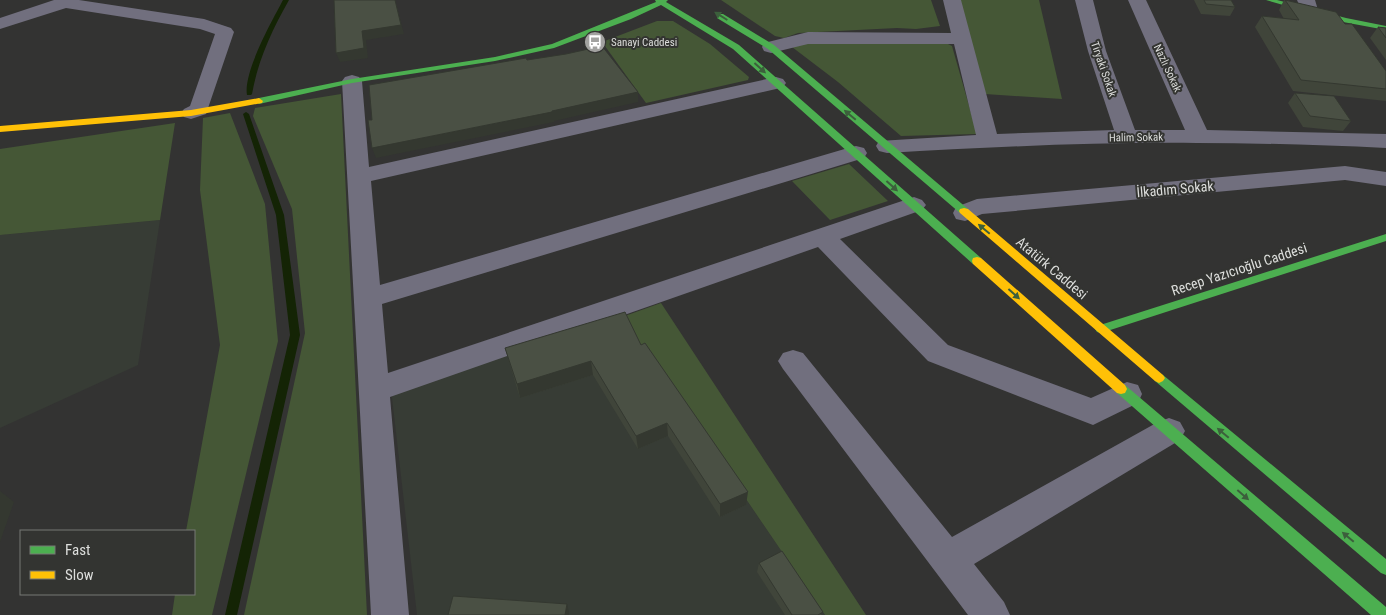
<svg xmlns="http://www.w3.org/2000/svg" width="1386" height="615" font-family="'Roboto Condensed',sans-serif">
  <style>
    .built { fill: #373c35 }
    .green { fill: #455736 }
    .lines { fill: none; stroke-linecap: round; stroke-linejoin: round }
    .stream { fill: #142405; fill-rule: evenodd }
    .street { fill: #716f7e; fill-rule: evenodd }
    .fast { fill: #4caf50; fill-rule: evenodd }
    .slow { fill: #ffc107; fill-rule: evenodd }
    .wall { fill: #40453a }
    .shaded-wall { fill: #343830 }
    .building { fill: #4a5044; stroke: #343830 }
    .oneway { fill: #3c5f3c }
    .labels { text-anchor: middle; stroke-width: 4; stroke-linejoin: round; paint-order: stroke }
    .far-poi-label { font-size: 11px; fill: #dddedc; stroke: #333431; text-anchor: start }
    .far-street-label { font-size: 11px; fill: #dddedc; stroke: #333431 }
    .street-label { font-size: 14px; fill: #dddedc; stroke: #333431 }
  </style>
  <rect width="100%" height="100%" fill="#333332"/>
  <!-- built -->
  <path class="built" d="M160 220 138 365 0 428V235Z
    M622 317 825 615H417L391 389Z"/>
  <!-- green -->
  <path class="green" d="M721 0H931L940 26 916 29 897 28 798 33 784 38 775 36Z
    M959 0H1039L1062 99 985 94Z
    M657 21H673L710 44 749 77 748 80 646 103 602 42Z
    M809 41H942L952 46 977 134 901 136 838 82 792 47Z
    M341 94 367 615H244L305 333 292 209 253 116 255 108Z
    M230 113 265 204 278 341 212 615H172L175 594H194V531H186L220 345 200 190 203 118Z
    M175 123 160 220 0 235V149Z
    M849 164 888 201 830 220 792 181Z
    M661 303 866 615H825L622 317Z"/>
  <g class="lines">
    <!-- stream -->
    <path class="stream" d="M283 0H289C272 30 258 60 252 94L251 95H247C243 72 272 21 283 0Z
      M246 112 249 114 284 215 300 335 237 615H225L290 335 276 215 243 114Z"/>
    <!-- street -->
    <path class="street" d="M54 0H79L204 19 231 28 234 32 206 114 191 119 184 117 181 113 184 109 190 106 215 34 200 29 66 8 0 29V18Z
      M943 0H961L997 134 1114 130 1088 51 1075 0H1093L1106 51 1135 130H1185L1128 0H1146L1207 130 1386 134V148C1323 145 1260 143 1197 143 1094 142 990 147 887 153L879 151 876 146 879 141 976 135 954 44H808L771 53 764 51 762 47 764 43 808 32 951 33Z
      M1297 0H1315L1318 10 1315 14 1309 15 1303 14Z
      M352 75 359 77 362 81 369 167 776 77 783 79 786 83 783 87 776 89 371 181 380 285 848 148 856 146 864 148 867 153 864 158 382 304 388 373 914 197 922 200 926 205 922 210 840 239 948 345 1091 398 1127 382 1138 385 1142 394 1138 403 1093 425 928 361 818 247 390 397 409 615H371L342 81 345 77Z
      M1345 166 1386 172V186L1345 180 982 214 965 221 956 219 953 213 956 207 977 199Z
      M793 350 803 353 952 537 1158 422 1169 418 1180 422 1185 431 1180 440 974 564 1004 602 1010 615H968L783 369 778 361 783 353Z"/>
    <!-- fast -->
    <path class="fast" d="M655 0H668L666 2 739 45 981 258 982 261 981 264H973L733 49 661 5 631 19 554 48 495 61 352 83 259 104 255 101 259 98 352 79 495 57 552 44 656 2Z
      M1266 0H1277L1346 18 1386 26V30L1343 22Z
      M717 14H723L774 45 968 209 969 211 968 213H960L768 49 717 18Z
      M1386 234V241L1101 333 1097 332 1095 329 1097 326Z
      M1159 373 1163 375 1386 559V575L1381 573 1155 381 1153 378 1155 375Z
      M1121 384 1125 385 1386 607V615H1371L1117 393 1115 389 1117 385Z"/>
    <!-- slow -->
    <path class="slow" d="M259 98 263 101 262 103 191 116 0 132V126L191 110Z
      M964 208 968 209 1163 375 1165 378 1163 381 1159 383 1155 381 960 213 959 211 960 209Z
      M977 257 981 258 1125 385 1127 389 1125 393 1121 394 1117 393 973 264 972 261 973 258Z"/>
  </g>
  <!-- wall -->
  <path class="wall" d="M1194 0H1231L1235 7 1230 16 1201 14Z
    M1284 0H1288L1345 24 1386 71V101L1293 91 1255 27 1262 16 1284 19 1279 10Z
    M1378 27 1386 28V60L1370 38Z
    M1295 93 1351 121 1343 131 1303 127 1288 103Z
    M641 345 746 505 720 517 668 436 638 449 593 375 520 398 505 348Z
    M759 563 822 615H785L757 572Z"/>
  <!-- shaded-wall -->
  <path class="shaded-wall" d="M395 0 404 34 366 40 368 58 340 62 336 53 362 31Z
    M638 92V102L554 121V122L376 158 372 148 552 111Z
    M591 361 593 375 520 398 517 384Z
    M667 423 668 436 638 449 636 436Z
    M0 491 14 502 0 542Z
    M748 492 746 505 720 517V504Z
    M567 604 569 612V615H565Z"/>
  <!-- building -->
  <path class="building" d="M334 0H395L401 25 362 31 364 48 336 53Z
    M1204 0H1231L1235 7 1206 4Z
    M1285 0 1336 12 1345 24H1352L1386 71V89L1301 80 1262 16 1299 20Z
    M1378 27 1386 28V38Z
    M602 46 638 92 552 111V112L372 148 368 120H372L369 85 526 58 527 60 566 54Z
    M1295 93 1334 96 1351 121 1310 116Z
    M625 312 641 345 645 343 748 492 720 504 667 423 636 436 591 361 517 384 505 348Z
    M782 551 823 612 818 615H792L759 563Z
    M453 596 567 604 565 615H448Z"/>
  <!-- one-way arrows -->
  <defs><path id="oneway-solid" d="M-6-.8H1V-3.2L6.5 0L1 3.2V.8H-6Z" transform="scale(1.25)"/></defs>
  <g class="oneway">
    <use href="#oneway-solid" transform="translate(721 16) rotate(-148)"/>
    <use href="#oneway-solid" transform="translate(760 68) rotate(42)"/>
    <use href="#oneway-solid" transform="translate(850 115) rotate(-140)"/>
    <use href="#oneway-solid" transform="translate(892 186) rotate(42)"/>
    <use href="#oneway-solid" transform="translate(984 229) rotate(-140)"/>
    <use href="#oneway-solid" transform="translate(1014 294) rotate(42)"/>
    <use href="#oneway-solid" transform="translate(1223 433) rotate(-140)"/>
    <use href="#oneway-solid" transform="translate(1243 495) rotate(41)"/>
    <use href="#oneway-solid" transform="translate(1348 537) rotate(-140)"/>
  </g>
  <!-- icons -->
  <defs>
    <g id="bus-disc" transform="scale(1.125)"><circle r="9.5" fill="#a2a2a0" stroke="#333431"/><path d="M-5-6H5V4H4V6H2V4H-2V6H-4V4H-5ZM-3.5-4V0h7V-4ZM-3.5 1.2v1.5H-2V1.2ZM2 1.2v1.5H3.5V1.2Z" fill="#fff"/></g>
  </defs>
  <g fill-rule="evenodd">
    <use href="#bus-disc" x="595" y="42"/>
  </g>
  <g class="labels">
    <!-- far-poi labels -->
    <g class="far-poi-label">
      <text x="611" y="46">Sanayi Caddesi</text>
    </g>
    <!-- far-street labels -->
    <g class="far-street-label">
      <text transform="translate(1168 68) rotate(65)" y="4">Nazlı Sokak</text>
      <text transform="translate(1104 69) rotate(71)" y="4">Tiryaki Sokak</text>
      <text transform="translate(1136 137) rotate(-1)" y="4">Halim Sokak</text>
    </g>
    <!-- street labels -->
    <g class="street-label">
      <text transform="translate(1175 189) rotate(-5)" y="5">İlkadım Sokak</text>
      <text transform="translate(1052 268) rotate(40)" y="5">Atatürk Caddesi</text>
      <text transform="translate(1239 269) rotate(-18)" y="5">Recep Yazıcıoğlu Caddesi</text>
    </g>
  </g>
  <!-- legend -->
  <rect x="20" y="530" width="175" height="65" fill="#333431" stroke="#777875"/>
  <rect x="30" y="546" width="25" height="8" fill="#4caf50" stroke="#777875"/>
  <text x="65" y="555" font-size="15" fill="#dddedc">Fast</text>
  <rect x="30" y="571" width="25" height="8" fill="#ffc107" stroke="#777875"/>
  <text x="65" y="580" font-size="15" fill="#dddedc">Slow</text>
</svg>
